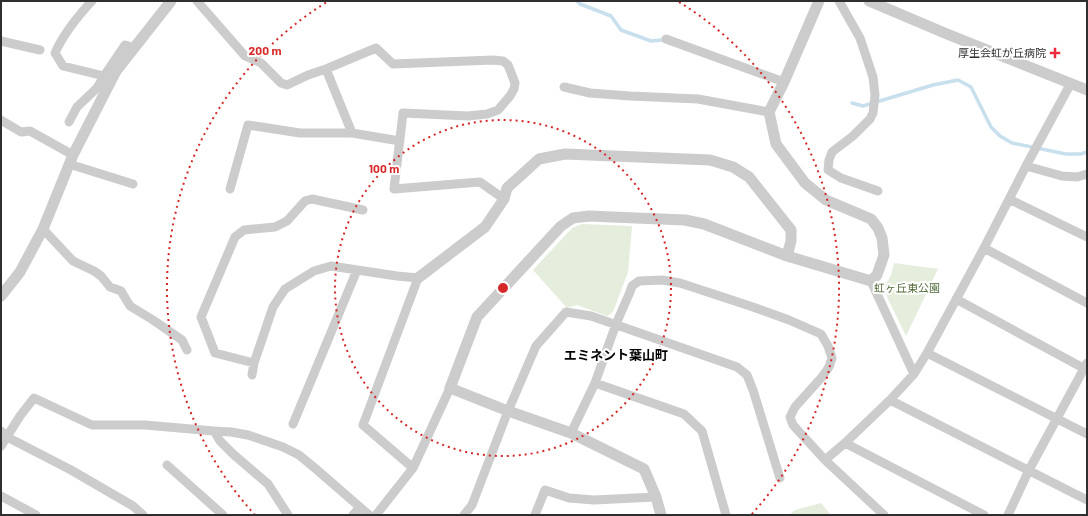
<svg xmlns="http://www.w3.org/2000/svg" width="1088" height="516" font-family="Barlow,'Noto Sans JP',sans-serif">
  <style>
    .green { fill: #e5eddc }
    .lines { fill: none; stroke-linecap: round; stroke-linejoin: round }
    .stream { stroke: #c8dfed; stroke-width: 3.5 }
    .minor { stroke: #ccc; stroke-width: 9 }
    .tertiary { stroke: #ccc; stroke-width: 11 }
    .ring { fill: none; stroke: #d62828; stroke-width: 2; stroke-dasharray: 2 4 }
    .poi-dot { fill: #eb2c3e; stroke: #fff; stroke-width: 1.5 }
    .labels { text-anchor: middle; stroke-width: 4; stroke-linejoin: round; paint-order: stroke }
    .poi-label { font-size: 11px; fill: #2f2f2f; stroke: #fff; text-anchor: end }
    .park-label { font-size: 11px; fill: #536c3b; stroke: #fff }
    .quarter-label { font-size: 13px; font-weight: bold; fill: #000; stroke: #fff }
    .centre { fill: #d62828; stroke: #fff; stroke-width: 2 }
    .ring-label { font-size: 12px; text-anchor: middle; font-weight: bold; fill: #d62828; stroke: #fff; stroke-width: 4; stroke-linejoin: round; paint-order: stroke }
  </style>
  <rect width="100%" height="100%" fill="#fff"/>
  <!-- green -->
  <path class="green" d="M582 224 632 226 628 272 613 312 607 316 577 305 567 308 533 270 572 228Z
    M894 263 938 269 906 336 887 297 885 286 891 275Z
    M821 503 831 515H789L795 510Z"/>
  <g class="lines">
    <!-- stream -->
    <path class="stream" d="M577 1 580 4 611 16 621 30 651 41 662 40
      M852 103 863 106 933 85 958 80 971 87 991 127 1000 136 1012 143 1066 154H1081L1087 152"/>
    <!-- minor -->
    <path class="minor" d="M92 1C77 17 64 33 55 53L63 66 104 76 125 45 135 48
      M197 1 245 56 261 63 281 83 287 85 308 75 326 69 376 48 393 64 493 60 503 61 508 65 515 83 514 89 510 96 498 110 487 114 468 116 403 113 394 189 480 182 504 199
      M839 1 860 38 873 77 875 95 873 113 870 119 853 136 832 152 829 160 828 170 841 178 878 191
      M666 39 784 82
      M1 41 40 50
      M326 69 352 133
      M564 87 590 93 630 96 698 99 769 112
      M1 120 21 132 30 131 73 155
      M69 122 77 107 97 88 104 76
      M69 164 133 184
      M1026 166 1062 176 1077 177 1087 174
      M230 189 248 125 300 133H352L400 141
      M1009 199 1087 237
      M363 210 312 199 305 201 287 221 275 227 244 230 235 237 201 317 215 353 254 363 273 307 285 289 314 271 331 266 397 276 418 278 363 425 413 468
      M43 229 73 261 94 271 101 276 110 287 121 291 130 306 153 320 182 340 187 350
      M984 248 1087 303
      M871 281 914 374
      M956 299 1087 370
      M927 353 1087 434
      M252 375 254 363
      M595 383 684 414 702 431 726 515
      M890 400 1087 500
      M293 424 357 270
      M1 431 7 437 71 470 133 506 143 515
      M214 431 220 441 233 454 268 484 288 515
      M571 433 595 383 616 324 630 292 632 286 639 281 662 280 680 283 753 307 789 320 821 334 828 346 832 358 829 367 822 377 795 407 790 417 793 425 825 460 884 515
      M845 443 984 515
      M1 446 20 416 34 398 92 425H145L214 431 231 432 248 435 283 447 299 455 316 469 369 515
      M825 460 845 443 890 400 914 374 927 353 984 248 1026 166 1071 83
      M167 465 223 515
      M1 496 36 515
      M353 515 360 507
      M376 515 413 468 450 388
      M464 515 472 505 508 411 536 346 566 312 591 316 737 367 747 375 753 390 780 478
      M535 515 545 490 569 498 594 500 656 497
      M1008 515 1029 470 1087 363"/>
    <!-- tertiary -->
    <path class="tertiary" d="M869 1 947 34 1087 90
      M418 278 485 227 504 199 507 188 539 159 565 154 710 160 733 167 749 177 791 230V241L787 256
      M1 296 20 272 43 229 73 155 116 71 171 1
      M661 515 656 497 644 469 571 433 508 411 450 388 477 317 561 226 573 218 589 216 636 218 685 220 704 224 787 256 871 281 877 275 884 255 882 238 878 228 871 219 826 200 805 183 776 144 769 112 784 82 819 1"/>
  </g>
  <!-- distance rings -->
  <g class="ring">
    <circle cx="503" cy="288" r="168"/>
    <path d="M255 515A336 336 0 0 1 327 2M679 2A336 336 0 0 1 751 515"/>
  </g>
  <!-- markers -->
  <path class="poi-dot" d="M1053 47h4v4h4v4h-4v4h-4v-4h-4v-4h4z"/>
  <g class="labels">
    <!-- poi labels -->
    <g class="poi-label">
      <text x="1046" y="57">厚生会虹が丘病院</text>
    </g>
    <!-- park labels -->
    <g class="park-label">
      <text x="907" y="292">虹ヶ丘東公園</text>
    </g>
    <!-- quarter labels -->
    <g class="quarter-label">
      <text x="616" y="360">エミネント葉山町</text>
    </g>
  </g>
  <circle cx="503" cy="288" r="6" class="centre"/>
  <g class="ring-label">
    <text x="265" y="55">200 m</text>
    <text x="384" y="173">100 m</text>
  </g>
  <!-- border -->
  <rect width="1088" height="516" fill="none" stroke="#2f2f2f" stroke-width="4"/>
</svg>
